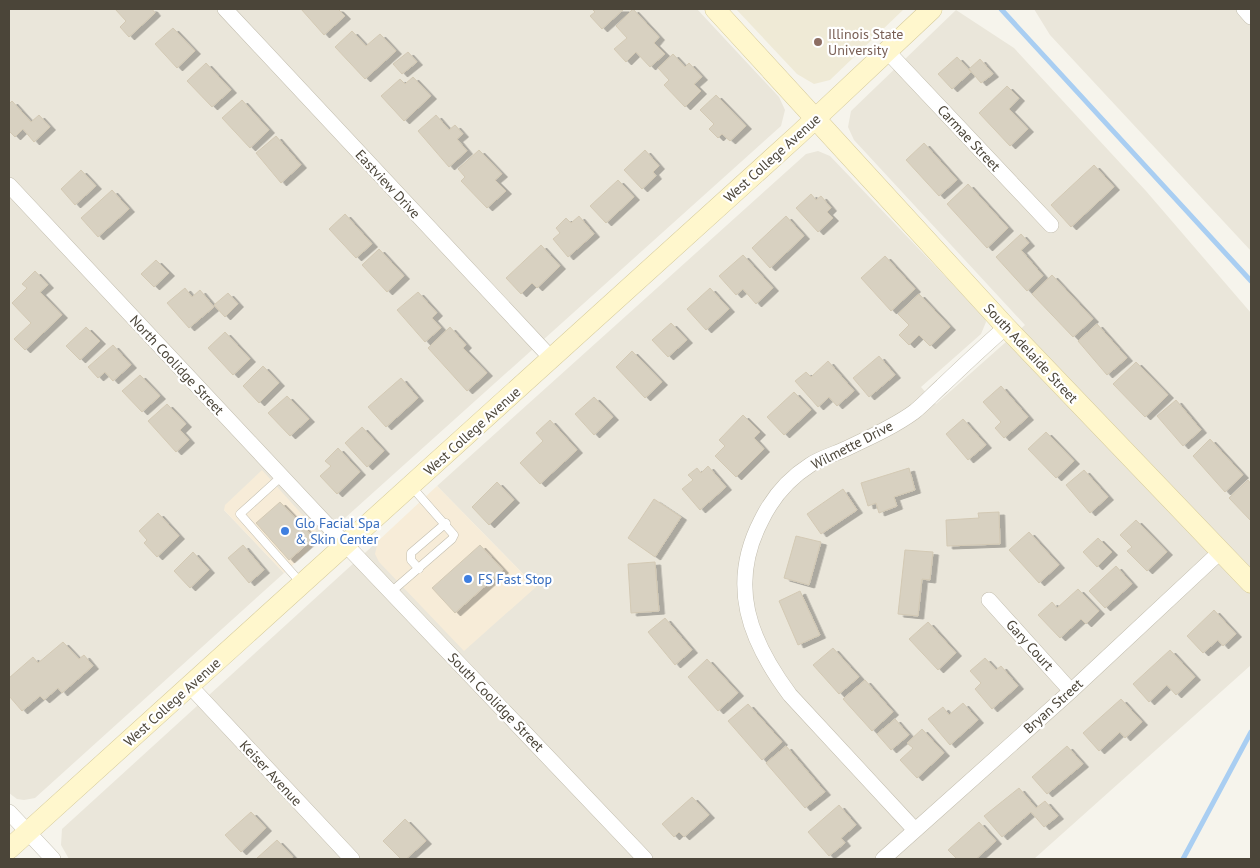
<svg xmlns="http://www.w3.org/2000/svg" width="1260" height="868" font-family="'PT Sans',sans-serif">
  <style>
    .residential { fill: #eae6da }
    .commercial { fill: #f7ecd8 }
    .education { fill: #efead6 }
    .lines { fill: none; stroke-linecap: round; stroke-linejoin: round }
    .stream { stroke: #a9cef2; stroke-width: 5 }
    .building { fill: #d8d1c1; stroke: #d3c9b4; filter: url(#shadow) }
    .lane-casing { stroke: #c2bdae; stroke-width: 9 }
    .street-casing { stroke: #c2bdae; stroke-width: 16 }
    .secondary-casing { stroke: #d6cb9b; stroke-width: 21 }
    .lane { stroke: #fff; stroke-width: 8 }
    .street { stroke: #fff; stroke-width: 15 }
    .secondary { stroke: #fff7cd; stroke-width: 20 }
    .education-dot { fill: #8d6e63; stroke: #fff; stroke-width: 2 }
    .shop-dot { fill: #3f7fe0; stroke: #fff; stroke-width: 2 }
    .labels { text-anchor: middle; stroke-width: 4.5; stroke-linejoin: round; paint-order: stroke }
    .education-label { font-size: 14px; fill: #785e54; stroke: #fff; text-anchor: start }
    .street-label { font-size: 14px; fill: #4b4539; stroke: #fff }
    .shop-label { font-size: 14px; fill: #366cbe; stroke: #fff; text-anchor: start }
  </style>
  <defs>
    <filter id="shadow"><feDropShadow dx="5.5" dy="3" stdDeviation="0" flood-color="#0004"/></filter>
  </defs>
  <rect width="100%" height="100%" fill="#f6f4ec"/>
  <!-- residential -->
  <path class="residential" d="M9 9H697L779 97 785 110 781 126 316 544 317 535 224 510 284 573 35 798 24 800 17 799 9 793Z
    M1034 9H1251V251L1050 35Z
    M956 10 1014 48 1146 191 1251 313V665L1034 859H69L61 845 62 829 378 541 375 545 536 587 437 486 806 154 818 151 830 156 985 318 986 322 981 334 921 387 936 404 1025 325 854 140 848 127 851 111Z"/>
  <!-- commercial -->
  <path class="commercial" d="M262 470 316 530V544L284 573 224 510 225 505Z
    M437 486 536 587 464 651 379 562 375 554 378 541Z"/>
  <!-- education -->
  <path class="education" d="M736 9H904L830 80 814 84 797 74Z"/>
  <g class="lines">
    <!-- stream -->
    <path class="stream" d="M1001 9 1251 281
      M1183 859 1251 732"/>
  </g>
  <!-- building -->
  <path class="building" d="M115 9H152L155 13 129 37 120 27 126 21Z
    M301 9H338L345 16 324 35Z
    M592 9H624L602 29 590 16 595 12Z
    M633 9 659 37 654 43 665 54 650 67 636 52 626 62 614 49 627 38 616 26Z
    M173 28 195 51 177 68 155 44Z
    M352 31 366 46 380 34 396 51 365 79 335 47Z
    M408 52 417 62 402 74 393 64Z
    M673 54 685 67 689 63 702 77 694 84 701 91 685 107 664 85 669 80 658 68Z
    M957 57 971 72 952 89 938 74Z
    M980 59 993 74 981 83 969 69Z
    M206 63 231 90 212 107 187 81Z
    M413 77 431 96 404 121 381 96 400 79 405 84Z
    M1007 86 1019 98 1009 109 1028 129 1010 146 979 113Z
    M716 95 746 126 730 141 722 134 718 138 709 129 714 124 700 110Z
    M242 100 269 130 250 148 222 118Z
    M12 101 31 122 39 115 50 127 34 142 23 129 15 137 9 131V104Z
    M436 115 449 130 455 125 463 134 457 139 467 151 449 167 418 131Z
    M276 136 301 165 281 183 256 153Z
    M924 143 957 180 939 196 906 160Z
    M479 150 502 174 495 180 506 191 487 208 461 181 465 177 458 169Z
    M645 150 659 166 653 172 656 176 642 189 624 170Z
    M1094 165 1114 187 1071 227 1051 205Z
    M81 170 96 186 75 205 61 189Z
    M618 180 634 197 606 223 590 206Z
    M968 184 1008 228 987 248 947 204Z
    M112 190 129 209 98 237 81 218Z
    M811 194 816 200 821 196 831 208 827 212 833 218 818 232 796 208Z
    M345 214 372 244 356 258 329 229Z
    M579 216 594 234 568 257 553 239 560 233 556 228 566 218 571 223Z
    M786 216 804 236 770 268 752 248Z
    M1021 234 1029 243 1021 250 1043 276 1027 291 996 257Z
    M541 245 560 266 537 288 532 283 521 294 506 278Z
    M379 249 404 276 387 292 362 265Z
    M743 255 773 288 756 304 743 289 736 295 719 276Z
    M885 256 915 289 891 311 861 278Z
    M156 260 169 273 154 287 141 274Z
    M35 271 48 285 40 292 62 315 25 350 14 339 31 323 12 303 27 288 22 284Z
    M1052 275 1093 319 1073 337 1032 294Z
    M185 288 192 297 200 290 214 307 189 328 167 303Z
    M710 288 729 309 706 330 687 309Z
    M418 292 437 313 432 318 441 328 425 342 397 310Z
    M228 293 238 304 225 317 214 305Z
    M919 294 950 327 930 346 919 335 909 345 899 335 909 325 898 314Z
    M671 323 687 340 668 357 652 340Z
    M1097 324 1127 358 1107 375 1078 341Z
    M86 327 100 341 80 360 66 346Z
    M450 327 466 345 463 348 487 373 467 391 428 348Z
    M225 332 250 359 233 375 208 348Z
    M113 345 131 365 113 381 105 372 98 378 88 367Z
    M632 351 662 382 645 398 616 367Z
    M879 356 895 375 869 397 853 378Z
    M828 361 854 391 837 406 829 397 818 407 795 381 806 372 811 377Z
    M1136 362 1168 395 1145 417 1113 384Z
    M263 366 279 383 259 403 243 386Z
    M140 375 160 396 142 412 122 391Z
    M401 378 418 398 386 427 368 407Z
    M1001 386 1028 417 1004 438 995 428 1001 422 983 402Z
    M794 392 811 410 784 435 767 417Z
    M287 396 309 419 290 436 268 413Z
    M594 397 613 417 594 435 575 414Z
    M1176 400 1201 430 1183 446 1157 416Z
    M167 404 186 424 180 430 189 440 176 452 148 421Z
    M743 415 760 432 754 438 764 449 736 477 715 456 725 446 719 440Z
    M963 419 986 445 968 460 946 434Z
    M550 420 577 450 540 484 520 463 543 441 536 433Z
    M362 427 384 451 367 467 345 443Z
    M1046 432 1074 461 1056 478 1028 449Z
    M1210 439 1243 475 1225 492 1193 456Z
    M338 448 360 472 337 494 320 476 331 466 325 461Z
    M708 466 726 487 700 510 682 489 693 480 688 475 697 468 701 473Z
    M909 468 915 490 894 497 897 506 879 513 876 503 868 506 861 483Z
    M1084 470 1108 497 1090 513 1066 485Z
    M1248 480 1251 484V521L1229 498Z
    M497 482 514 500 489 525 472 507Z
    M843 489 857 510 821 534 807 514Z
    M654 499 681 517 655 557 628 538Z
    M280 502 314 538 289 560 256 523Z
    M999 512 1000 544 947 546 946 520 979 518 978 513Z
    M158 513 179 536 157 557 144 543 147 540 139 531Z
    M1136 520 1167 552 1147 571 1127 551 1132 547 1120 535Z
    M1029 532 1059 565 1039 583 1009 550Z
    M796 536 821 542 809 585 784 578Z
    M1098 538 1112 552 1097 567 1083 552Z
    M243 545 264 570 249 583 228 558Z
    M480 545 503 570 455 613 432 588Z
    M905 550 933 552 930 580 922 579 918 616 898 614Z
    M193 552 209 570 190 588 174 571Z
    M655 562 659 611 631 613 628 564Z
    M1116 566 1132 584 1105 608 1089 591Z
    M1078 589 1099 611 1086 624 1081 619 1060 638 1038 615 1052 602 1057 608Z
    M800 591 820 635 798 645 779 601Z
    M1214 610 1236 634 1223 646 1218 640 1203 653 1187 636Z
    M665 618 692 650 675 665 648 632Z
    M928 622 956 653 938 670 909 639Z
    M63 642 79 659 84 655 93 666 62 693 58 688 44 700 40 696 22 711 9 696V678L33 657 38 663Z
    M833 648 859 677 839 694 813 665Z
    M1170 650 1195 677 1176 695 1167 685 1149 702 1133 684Z
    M985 658 996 670 1001 666 1018 686 992 709 975 689 981 683 970 671Z
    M707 659 738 693 718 711 688 677Z
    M865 680 893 712 872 731 843 699Z
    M1121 699 1142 722 1125 738 1120 732 1099 751 1083 733Z
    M963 703 978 720 950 745 928 719 943 707 949 715Z
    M748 704 782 742 762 760 728 721Z
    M895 719 909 735 891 750 877 734Z
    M922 729 944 753 917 778 900 760 913 748 907 743Z
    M786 746 825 792 805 808 766 763Z
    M1067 746 1083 764 1047 794 1032 777Z
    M1019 788 1036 808 1045 801 1058 816 1044 827 1031 812 1002 837 984 816Z
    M692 797 709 815 684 837 679 832 674 837 662 824Z
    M839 805 856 825 841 838 845 843 829 856 808 832Z
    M251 812 266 828 241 852 225 835Z
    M405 819 426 841 406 859H401L383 841Z
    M979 822 996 841 976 859H957L948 850Z
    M277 840 293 857 291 859H256Z"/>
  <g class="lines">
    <!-- lane casing -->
    <g class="lane-casing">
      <path id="lane" d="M282 476 240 514 301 583
        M419 569 411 560V553L446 523
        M391 592 452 539 454 535 411 486"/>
    </g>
    <!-- street casing -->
    <g class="street-casing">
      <path id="street" d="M225 9 551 358
        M1244 9 1251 17
        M887 51 1051 225
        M9 185 346 545 645 859
        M989 600 1071 691
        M190 686 352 859
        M9 812 53 859
        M915 830 790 695C749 640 728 585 761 521 772 498 788 479 810 465 819 459 831 455 841 451 866 439 892 428 914 412 924 404 933 394 942 386 963 366 984 346 1006 327
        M883 859 1071 691 1221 551"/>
    </g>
    <!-- secondary casing -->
    <g class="secondary-casing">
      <path id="secondary" d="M715 9 1006 327 1251 583
        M9 849 799 134 932 9"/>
    </g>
    <!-- lane -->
    <use href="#lane" class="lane"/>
    <!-- street -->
    <use href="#street" class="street"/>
    <!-- secondary -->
    <use href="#secondary" class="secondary"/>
  </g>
  <!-- markers -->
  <circle class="education-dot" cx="818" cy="42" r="5"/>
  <g class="shop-dot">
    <circle cx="285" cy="531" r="5"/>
    <circle cx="468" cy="579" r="5"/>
  </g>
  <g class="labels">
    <!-- education labels -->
    <g class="education-label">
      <text x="828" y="39">Illinois State<tspan x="828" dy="16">University</tspan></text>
    </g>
    <!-- street labels -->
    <g class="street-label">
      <text transform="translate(969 138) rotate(47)" y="5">Carmae Street</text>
      <text transform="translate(772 158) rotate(-42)" y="5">West College Avenue</text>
      <text transform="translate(388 184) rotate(47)" y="5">Eastview Drive</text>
      <text transform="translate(1031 353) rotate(47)" y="5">South Adelaide Street</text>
      <text transform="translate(177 365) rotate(47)" y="5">North Coolidge Street</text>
      <text transform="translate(472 431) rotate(-42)" y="5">West College Avenue</text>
      <text transform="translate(852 445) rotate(-27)" y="5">Wilmette Drive</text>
      <text transform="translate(1030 645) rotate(48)" y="5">Gary Court</text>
      <text transform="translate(172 702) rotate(-42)" y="5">West College Avenue</text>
      <text transform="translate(496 702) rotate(46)" y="5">South Coolidge Street</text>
      <text transform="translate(1053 706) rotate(-42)" y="5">Bryan Street</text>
      <text transform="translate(271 773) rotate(47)" y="5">Keiser Avenue</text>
    </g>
    <!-- shop labels -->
    <g class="shop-label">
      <text x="295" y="528">Glo Facial Spa<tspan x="295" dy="16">&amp; Skin Center</tspan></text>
      <text x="478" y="584">FS Fast Stop</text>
    </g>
  </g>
  <!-- border -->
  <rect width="1260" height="868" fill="none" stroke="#4b4539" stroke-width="20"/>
</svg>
